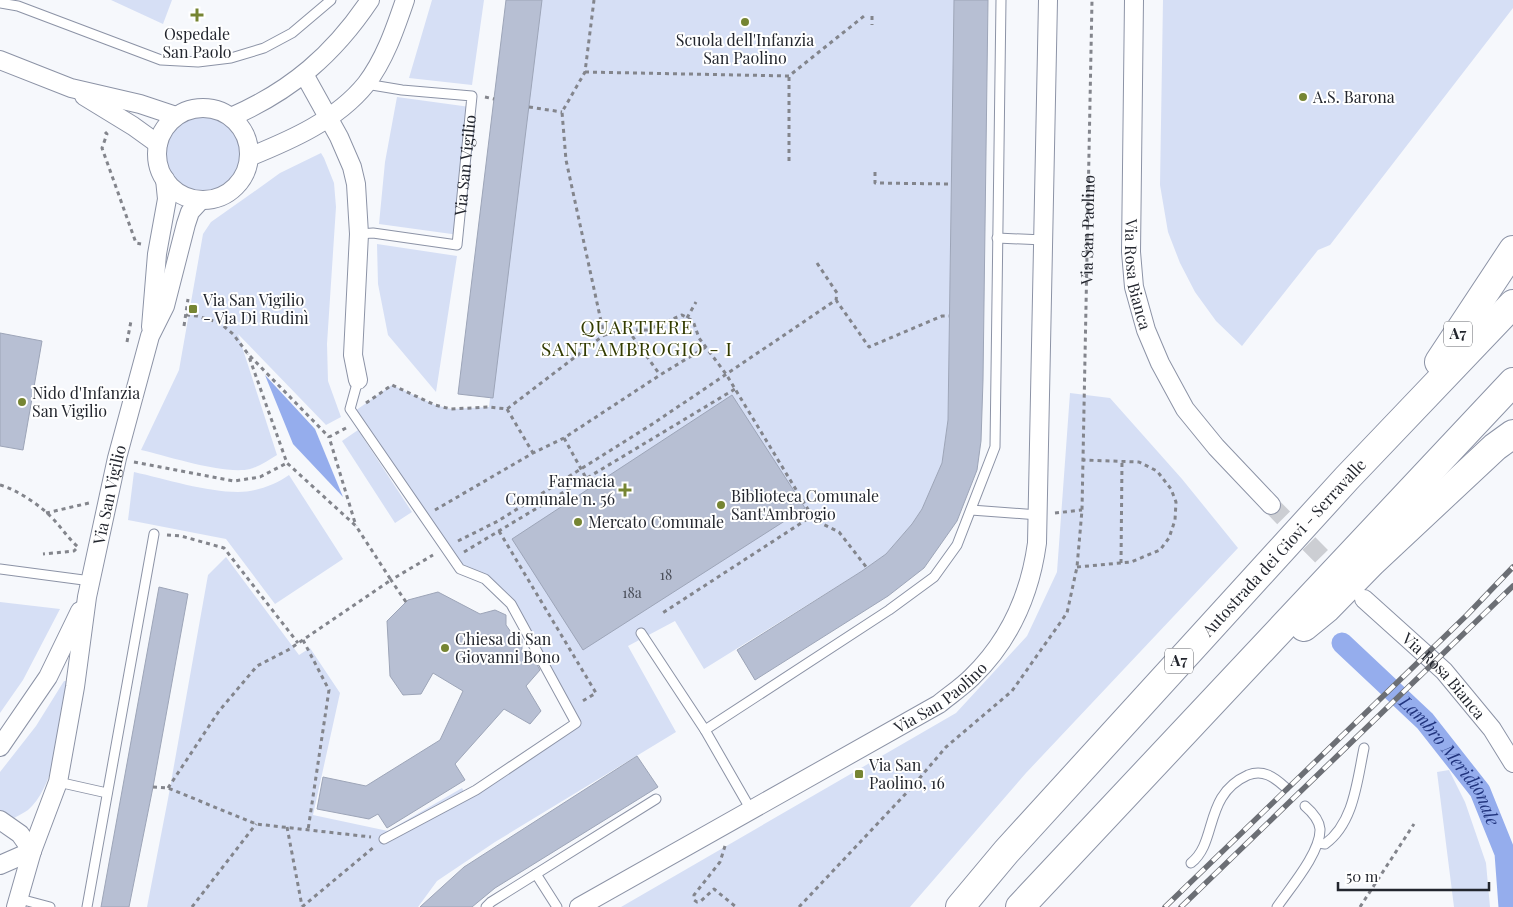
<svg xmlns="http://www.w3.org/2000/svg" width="1513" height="907" font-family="'Playfair Display',serif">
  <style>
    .green { fill: #d6dff5 }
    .water { fill: #95aded }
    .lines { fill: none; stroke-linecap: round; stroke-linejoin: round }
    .canal { stroke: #95aded; stroke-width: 21 }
    .building { fill: #b7bfd3; stroke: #9da5b8 }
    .street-tunnel { stroke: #ccced3; stroke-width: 18; stroke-dasharray: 18 9; stroke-linecap: butt }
    .lane-casing { stroke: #8c93a6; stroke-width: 11 }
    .street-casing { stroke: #8c93a6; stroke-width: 20 }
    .highway-casing { stroke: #8c93a6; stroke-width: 30 }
    .path { stroke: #83858c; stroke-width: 3; stroke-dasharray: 4 4; stroke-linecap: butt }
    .lane { stroke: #fff; stroke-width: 9 }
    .street { stroke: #fff; stroke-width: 18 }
    .highway { stroke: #fff; stroke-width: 28 }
    .rail-casing { stroke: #6c6f75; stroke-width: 5.5 }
    .rail { stroke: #fff; stroke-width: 4; stroke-dasharray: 11; stroke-linecap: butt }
    .poi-dot { fill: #768533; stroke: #fff; stroke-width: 2 }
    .labels { text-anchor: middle; stroke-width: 4; stroke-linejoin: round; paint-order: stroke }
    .number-label { font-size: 14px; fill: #484c57 }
    .shield { fill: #fff; stroke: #65676d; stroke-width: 1 }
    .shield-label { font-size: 15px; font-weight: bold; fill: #23262e }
    .poi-label { font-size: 16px; fill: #23262e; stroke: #fff; text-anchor: start }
    .street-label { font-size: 16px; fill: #23262e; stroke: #fff }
    .water-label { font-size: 18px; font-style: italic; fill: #21347e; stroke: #fff }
    .quarter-label { font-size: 19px; letter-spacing: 1px; fill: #323b00; stroke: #fff }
  </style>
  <rect width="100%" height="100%" fill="#f6f8fc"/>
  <!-- green -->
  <path class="green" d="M111 0H172L163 24Z
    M432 0H484L472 85 409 78Z
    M538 0H954L948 420 942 463 922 509 912 524 886 554 862 571 704 669 675 621 628 646 676 732 495 842 437 881 418 907H147L168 799 208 575 226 557 299 655 310 648 340 693 313 815 388 831 462 788 466 795 576 723 511 604 485 579 460 569 352 413 392 385 435 405 451 409 489 407Z
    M1163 0H1513V8L1330 245 1318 250 1242 346 1216 321 1195 292 1180 263 1168 232 1160 185Z
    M397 97 470 107 459 235 379 224 385 162Z
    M164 153a38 38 0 1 1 76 0a38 38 0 1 1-76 0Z
    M321 153 324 158 334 183 336 207 327 344 328 381 341 417 326 425 238 334 277 455C269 460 260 466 250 469 225 475 167 456 141 450L179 370 203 234 211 222 262 186 280 173Z
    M377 244 457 256 436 392 388 335 378 284Z
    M1070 393 1110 398 1182 479 1238 548 1026 773 910 907H621L956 713 1027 636 1057 572Z
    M358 430 412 512 395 523 342 441Z
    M134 472C165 479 207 492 238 492 255 492 275 485 289 475L343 559 275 604 226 539 128 520Z
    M0 602 60 609 23 680 0 713Z
    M64 681H68C62 717 57 785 28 810 24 813 19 815 14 818L0 810V772L36 726Z
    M1449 770 1465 802 1486 863 1490 907H1454L1437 772Z"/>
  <!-- water -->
  <path class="water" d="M265 375 315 429 343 497 293 444Z"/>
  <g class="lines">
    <!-- canal -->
    <path class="canal" id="s1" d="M1342 643 1425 721 1480 791 1505 853 1509 907"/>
  </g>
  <!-- building -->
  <path class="building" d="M506 0H542L493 398 458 394Z
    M954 0H988L983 380 981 441 977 470 957 521 924 568 888 596 755 680 737 650 862 571 886 554 912 524 922 509 942 463 948 420Z
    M0 333 42 341 23 450 0 446Z
    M732 395 805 508 583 650 512 539Z
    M159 587 188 594 153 787 129 907H101Z
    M438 592 480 614 495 610 506 615V625L513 635 522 639V650L532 656 540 670 526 686 541 711 530 724 504 709 455 764 465 780 387 828 378 814 369 819 317 809 323 777 366 786 440 740 463 691 433 673 421 694 403 695 390 676 387 621 408 600Z
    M637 756 658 787 495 888 472 907H420L464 867Z"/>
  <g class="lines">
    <!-- street-tunnel -->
    <path class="street-tunnel" d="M1271 505 1342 577"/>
    <!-- lane casing -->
    <g class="lane-casing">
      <g id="lane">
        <path d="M0 3 18 6 161 60 198 62 231 58 264 48 292 33 331 0"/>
        <path id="s3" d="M359 234 373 233 457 245 472 96 402 90 366 84"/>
        <path d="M997 238 1044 240"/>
        <path d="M358 380 350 409 460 569 485 579 511 604 576 723 476 790 384 839"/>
        <path d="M971 510 1038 515"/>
        <path d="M0 569 91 581"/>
        <path d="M641 633 705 730 751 810"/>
        <path d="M705 730 889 610 934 577 957 545 995 447 1001 0"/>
        <path d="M58 782 107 793"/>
        <path d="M1318 843 1325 844C1354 823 1357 781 1364 748"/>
        <path d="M1191 863C1218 842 1203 795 1248 775 1263 769 1274 777 1285 787"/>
        <path d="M536 874 557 907"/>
        <path d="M20 899 50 907"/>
        <path d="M87 907 154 534"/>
        <path d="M486 907 491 902 656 799"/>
        <path d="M1277 907C1290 888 1321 852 1320 829 1319 819 1312 812 1305 806"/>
      </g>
    </g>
    <!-- street casing -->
    <g class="street-casing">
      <g id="street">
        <path id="s4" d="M1134 0 1131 252 1134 287 1146 330 1160 363 1185 409 1216 447 1271 505"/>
        <path d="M0 60 71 88 140 104 176 116"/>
        <path d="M304 74 339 137 352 167 356 184 359 234 353 355 358 380"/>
        <path d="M84 96 133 126 158 144"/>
        <circle cx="203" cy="154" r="46"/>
        <path d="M231 117C291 91 334 54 370 0"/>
        <path d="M249 157C291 140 337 120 366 84 385 59 395 29 405 0"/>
        <path d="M151 327 157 254 167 199 165 179"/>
        <path id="s5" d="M1364 599 1444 671 1492 729 1513 763"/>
        <path d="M0 747 48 677 80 611"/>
        <path d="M0 820 20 834 32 851"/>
        <path d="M0 865 32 851"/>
        <path id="s6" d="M16 907 32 851 58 782 75 687 87 597 117 458 150 336 165 306 186 224 190 212 201 200"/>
        <path id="s7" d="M579 907 939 704C950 695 962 687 972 677 1009 641 1030 594 1037 543L1048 0"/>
      </g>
    </g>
    <!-- highway casing -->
    <g class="highway-casing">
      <g id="highway">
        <path d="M1439 362 1513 250"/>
        <path d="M1304 627 1326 609 1372 562 1495 447 1513 434"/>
        <path id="s8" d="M960 907 1006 852 1347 478 1513 304"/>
        <path d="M1020 907 1513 382"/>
      </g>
    </g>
    <!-- path -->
    <g class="path">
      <path d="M872 16V25"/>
      <path d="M585 72 789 76 864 16"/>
      <path d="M485 97 494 99"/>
      <path d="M529 107 562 112"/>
      <path d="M105 132 107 134 102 148 136 243 141 244"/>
      <path d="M789 161V76"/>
      <path d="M875 172V183L951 184"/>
      <path d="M817 263 837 293 836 300"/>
      <path d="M186 315 197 316 220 323 233 334 248 354 329 437"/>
      <path d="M687 318 696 302"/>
      <path d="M184 326 188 299"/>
      <path d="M628 330H647L682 315 693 321 699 338 726 374 812 516 661 614"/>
      <path d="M604 335 628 330 660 375"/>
      <path d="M127 342 131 321"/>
      <path d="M366 403 392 385 435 405 451 409 489 407 507 409 604 335 566 160 562 112 585 72 594 0"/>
      <path d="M507 409 533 453"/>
      <path d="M346 428 329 437 356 526"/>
      <path d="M564 438 586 478"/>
      <path d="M134 462 234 481 260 477 287 463"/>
      <path d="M0 485C18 490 43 507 55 521 63 530 69 539 78 547L74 551 43 554"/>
      <path d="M435 510 533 453 564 438 660 375 706 347"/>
      <path d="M46 513 89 503"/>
      <path d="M1055 513 1082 510"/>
      <path d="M810 518 839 532 867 568"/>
      <path d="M499 531 596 693 581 702"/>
      <path d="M167 535 181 536 224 548 298 643"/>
      <path d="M458 541 498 521 654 423 836 300 869 347 942 316H949"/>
      <path d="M464 552 735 389"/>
      <path d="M1121 563 1122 461"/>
      <path d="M1077 567 1131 562 1160 550 1169 538 1175 520 1176 502 1171 489 1157 471 1139 462 1083 460"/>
      <path d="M406 602 391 580 433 555"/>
      <path d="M303 640 329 690 308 830"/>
      <path d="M153 787 168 788 256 824 371 837"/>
      <path d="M168 788 219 711 257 666 288 650 391 580 356 526 287 463 248 354"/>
      <path d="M287 827 302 906"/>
      <path d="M725 846 720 862 694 895V900L697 902 701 901 714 889 736 907"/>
      <path d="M192 907 256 824"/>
      <path d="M302 907 374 847"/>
      <path id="s2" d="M799 907 912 787 946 747 1012 691 1067 613 1077 567 1082 510 1092 0"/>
      <path d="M1360 907 1414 824"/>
    </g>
    <!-- lane -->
    <use href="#lane" class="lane"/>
    <!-- street -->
    <use href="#street" class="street"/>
    <!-- highway -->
    <use href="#highway" class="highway"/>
    <!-- rail casing -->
    <g class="rail-casing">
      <path id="rail" d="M1165 907 1467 615 1513 567
        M1181 907 1513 586"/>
    </g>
    <!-- rail -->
    <use href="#rail" class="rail"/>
  </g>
  <!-- markers -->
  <g class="poi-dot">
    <path d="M194.5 7.5h5v5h5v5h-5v5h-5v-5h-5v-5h5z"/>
    <circle cx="745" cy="22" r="5"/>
    <circle cx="1303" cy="97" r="5"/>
    <rect x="188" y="304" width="10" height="10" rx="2.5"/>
    <circle cx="22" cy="402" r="5"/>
    <path d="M622.5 482.5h5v5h5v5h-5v5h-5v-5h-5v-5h5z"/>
    <circle cx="721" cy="505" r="5"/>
    <circle cx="578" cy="522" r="5"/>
    <circle cx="445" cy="648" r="5"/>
    <rect x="854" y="769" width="10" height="10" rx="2.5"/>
  </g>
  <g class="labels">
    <!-- number labels -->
    <g class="number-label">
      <text x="666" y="580">18</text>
      <text x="632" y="598">18a</text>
    </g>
    <!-- shield labels -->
    <g class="shield">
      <rect x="1444" y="321.5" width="28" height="25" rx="4"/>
      <rect x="1165" y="648.5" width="28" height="25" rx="4"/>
    </g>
    <g class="shield-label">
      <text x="1458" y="339">A7</text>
      <text x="1179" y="666">A7</text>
    </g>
    <!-- poi labels -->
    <g class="poi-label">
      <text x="197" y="40" text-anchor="middle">Ospedale<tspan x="197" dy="18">San Paolo</tspan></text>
      <text x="745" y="46" text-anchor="middle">Scuola dell'Infanzia<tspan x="745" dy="18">San Paolino</tspan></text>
      <text x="1313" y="103">A.S. Barona</text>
      <text x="203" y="306">Via San Vigilio<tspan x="203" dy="18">- Via Di Rudinì</tspan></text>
      <text x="32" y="399">Nido d'Infanzia<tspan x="32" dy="18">San Vigilio</tspan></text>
      <text x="615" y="487" text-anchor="end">Farmacia<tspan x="615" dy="18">Comunale n. 56</tspan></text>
      <text x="731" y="502">Biblioteca Comunale<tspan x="731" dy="18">Sant'Ambrogio</tspan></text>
      <text x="588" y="528">Mercato Comunale</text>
      <text x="455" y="645">Chiesa di San<tspan x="455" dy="18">Giovanni Bono</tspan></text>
      <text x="869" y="771">Via San<tspan x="869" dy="18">Paolino, 16</tspan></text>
    </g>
    <!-- street labels -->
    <g class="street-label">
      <text dy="6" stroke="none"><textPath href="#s3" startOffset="179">Via San Vigilio</textPath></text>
      <text dy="6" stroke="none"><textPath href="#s2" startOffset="784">Via San Paolino</textPath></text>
      <text dy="6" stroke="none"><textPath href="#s4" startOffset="275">Via Rosa Bianca</textPath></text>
      <text dy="6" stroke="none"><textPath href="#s6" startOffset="424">Via San Vigilio</textPath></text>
      <text dy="6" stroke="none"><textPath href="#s8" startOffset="484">Autostrada dei Giovi - Serravalle</textPath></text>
      <text dy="6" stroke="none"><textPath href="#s5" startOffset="111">Via Rosa Bianca</textPath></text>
      <text dy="6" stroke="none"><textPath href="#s7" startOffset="418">Via San Paolino</textPath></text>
    </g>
    <!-- water labels -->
    <g class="water-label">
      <text dy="6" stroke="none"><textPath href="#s1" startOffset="161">Lambro Meridionale</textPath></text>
    </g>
    <!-- quarter labels -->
    <g class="quarter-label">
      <text x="637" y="334">QUARTIERE<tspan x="637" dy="22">SANT'AMBROGIO - I</tspan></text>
    </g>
  </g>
  <!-- scale -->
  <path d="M1338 882v8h151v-8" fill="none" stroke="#23262e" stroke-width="2.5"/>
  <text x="1346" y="882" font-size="15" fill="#23262e" stroke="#ffffff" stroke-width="4" paint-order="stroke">50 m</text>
</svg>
